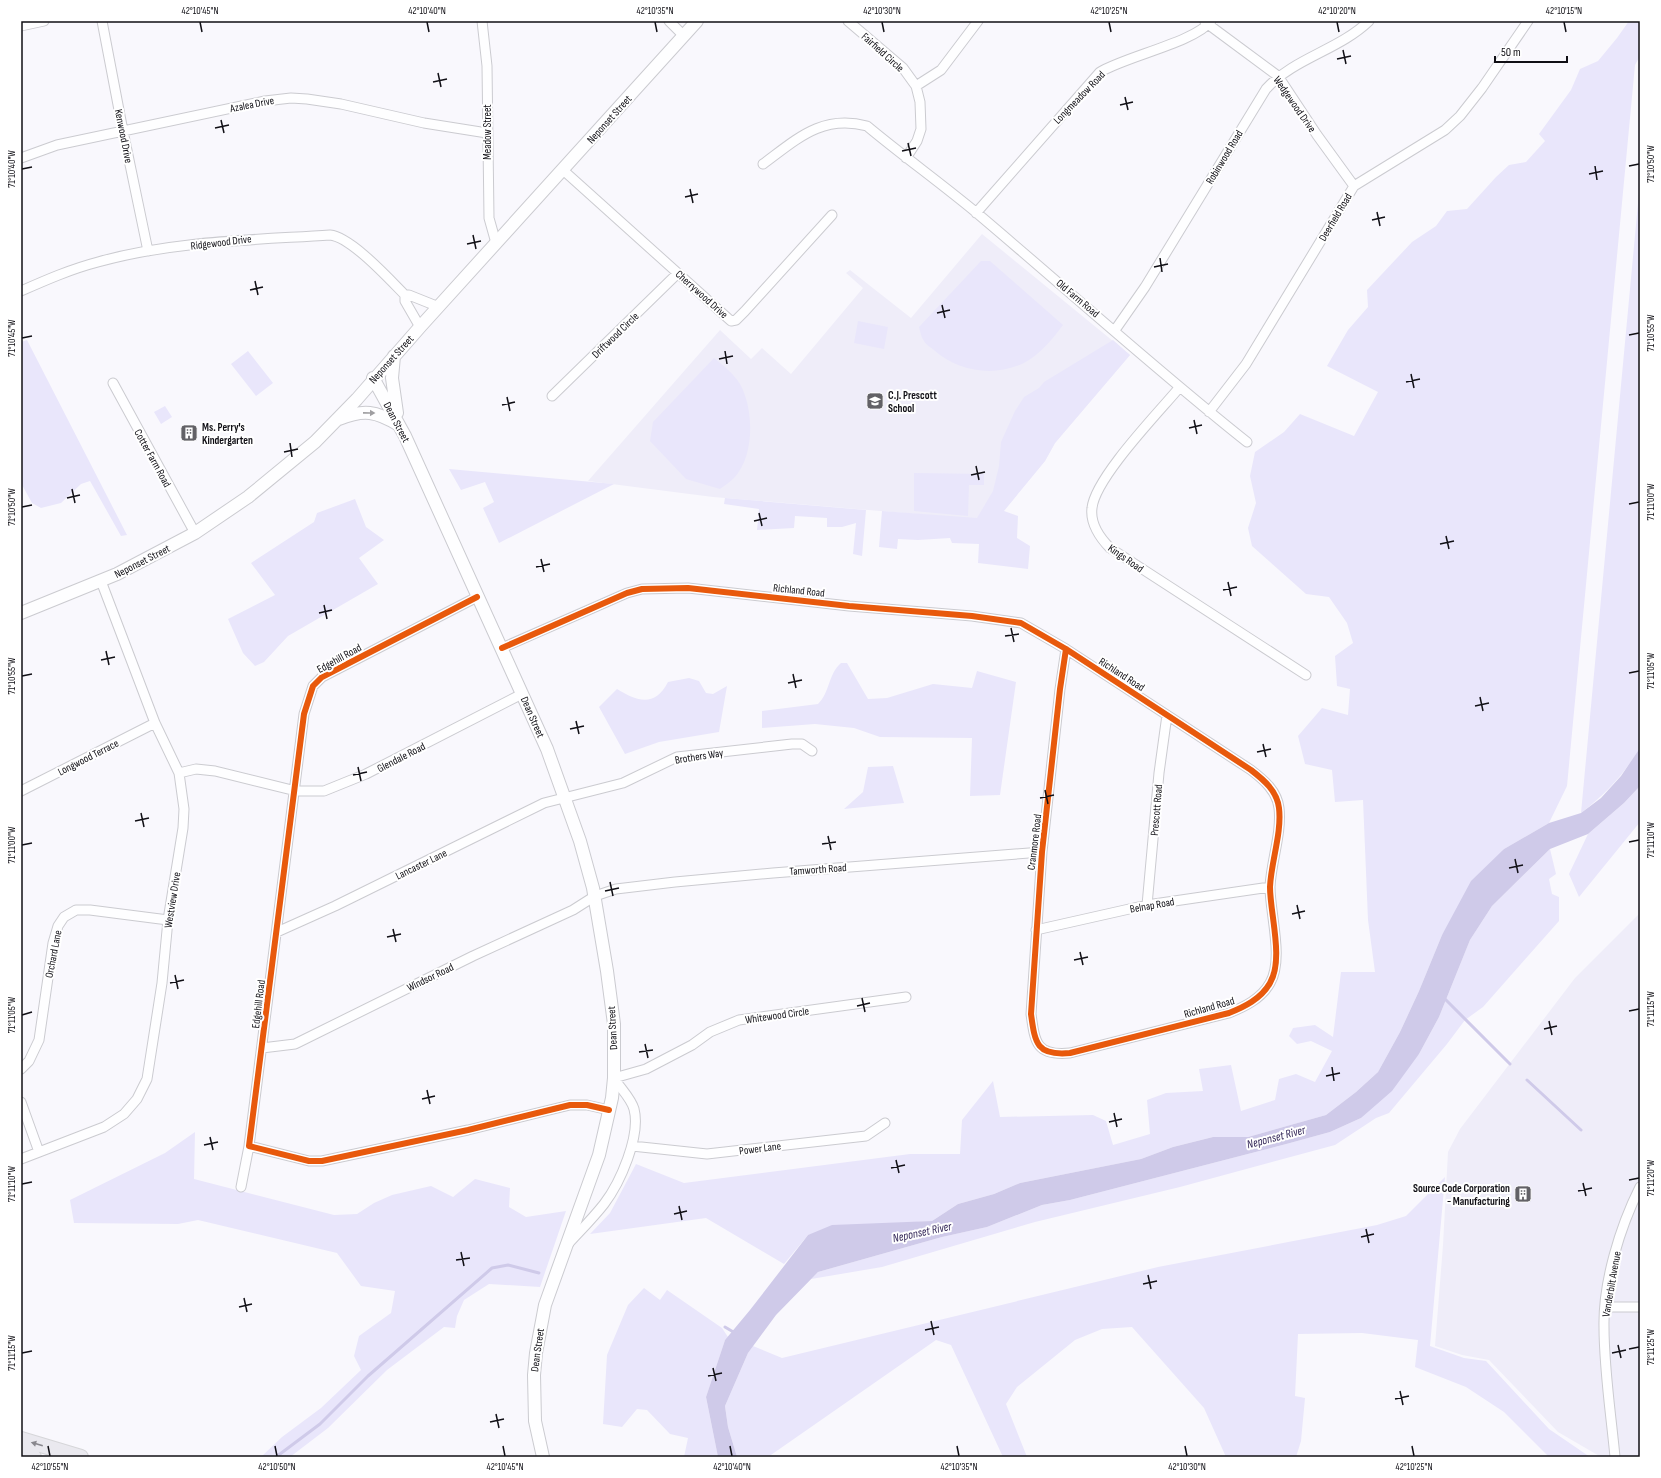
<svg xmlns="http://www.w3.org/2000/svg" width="1661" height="1478" font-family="'Sofia Sans Condensed',sans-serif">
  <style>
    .built { fill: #efedf9 }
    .green { fill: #e9e6fb }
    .water { fill: #cfcae9 }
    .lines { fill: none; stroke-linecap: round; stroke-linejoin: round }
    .stream { stroke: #cfcae9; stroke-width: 3 }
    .minor-casing { stroke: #cbcbd0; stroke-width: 11 }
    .secondary-casing { stroke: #cbcbd0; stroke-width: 14 }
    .primary-casing { stroke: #d6d6d9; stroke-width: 16 }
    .minor { stroke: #fefeff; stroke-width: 9 }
    .secondary { stroke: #fefeff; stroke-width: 12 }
    .primary { stroke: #eae9ef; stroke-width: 14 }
    .cycleway-casing { stroke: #fff; stroke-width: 8 }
    .cycleway { stroke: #e8590c; stroke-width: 6 }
    .oneway { fill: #9f9ea1 }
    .oneway2 { fill: #88878d }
    .ticks { fill: none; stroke: #100f15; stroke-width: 1.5 }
    .labels { text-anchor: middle; stroke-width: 4; stroke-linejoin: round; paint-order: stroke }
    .street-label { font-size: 11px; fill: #100f15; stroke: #fff }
    .poi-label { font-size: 11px; font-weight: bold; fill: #100f15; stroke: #fff; text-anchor: start }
    .water-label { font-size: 12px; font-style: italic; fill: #2b1e51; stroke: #fff }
    .neatline { fill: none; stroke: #100f15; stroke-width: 1.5 }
    .ticks-label { font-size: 10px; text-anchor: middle; fill: #100f15 }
  </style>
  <rect width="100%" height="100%" fill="#f9f8fd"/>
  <!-- built -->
  <path class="built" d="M982 234 1130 355 1055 443 1045 461 989 528 976 519 713 497 588 481 720 330 751 359 762 348 791 374 863 288 846 273 850 270 911 318Z
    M1640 913V1457H1601L1558 1432 1489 1360 1462 1355 1435 1346 1443 1245 1448 1152 1460 1129 1575 978Z"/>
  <!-- green -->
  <path class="green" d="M1629 21H1640V56L1635 65 1567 786 1549 823 1504 849 1442 935 1419 991 1400 1032 1378 1072 1356 1092 1326 1115 1248 1137H1213L1173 1147 1141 1159 1020 1183 994 1194 958 1204 932 1221 885 1224 808 1235 784 1264 706 1218 590 1234 610 1213 636 1164 684 1183 910 1154H960L962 1120 993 1081 1000 1117 1093 1115 1106 1121 1113 1145 1150 1134 1147 1100 1166 1093 1203 1091 1199 1069 1231 1065 1241 1111 1275 1100 1279 1079 1296 1074 1315 1082 1332 1051 1311 1041 1297 1044 1289 1036 1293 1028 1315 1025 1333 1037 1341 972H1375L1368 920 1363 800 1335 802 1332 770 1305 764 1298 736 1322 708 1348 715 1350 689 1337 686 1335 656 1353 643 1347 623 1329 597 1306 594 1252 546 1248 528 1256 503 1250 476 1255 452 1284 432 1300 414 1354 436 1378 392 1327 366 1348 330 1368 307 1367 290 1412 242 1436 226 1447 211 1467 209 1496 177 1509 165 1526 162 1545 141 1539 134 1571 90 1580 69 1598 61 1617 38Z
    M1640 182V748C1622 776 1608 792 1581 813Z
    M981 261H990L1063 325C1052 340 1040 354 1024 363 995 377 959 372 935 351 932 348 926 345 924 341 921 337 920 331 919 327Z
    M858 321 888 327 884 349 854 343Z
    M27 340 127 535 121 536 90 481 81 484 61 503 41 508 32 503 21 483V342Z
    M1113 340 1130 355 1055 443 1045 461 1004 511 1018 516 1017 538 1030 546 1028 569 978 563 979 544 952 543 950 538 918 540 898 539 897 549 879 547 882 511 977 518 993 491 999 466 1001 442 1015 411 1024 397 1039 388 1044 382Z
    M248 351 273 383 256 396 231 364Z
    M714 358C724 366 733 373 740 384 754 409 755 456 734 478 730 482 724 486 720 489L686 479 650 441 653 422Z
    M165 406 172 417 161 424 154 412Z
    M449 469 614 484 499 543 483 508 494 502 485 482 461 490Z
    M914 473 984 474V485H969L968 516 914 511Z
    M725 498 866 510 862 556 853 554 856 523 842 527H827V518L795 516 794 528 757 530 759 509 724 504Z
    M355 499 366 527 384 540 359 558 378 584 288 636 264 662 255 666 243 653 228 619 275 595 251 563 314 522 317 513Z
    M841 663H847L868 699 887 698 933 684 972 688 977 671 1016 682 1000 795 970 796 972 738 880 737 854 728 815 724 762 728V711L818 704C830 693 828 674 841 663Z
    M689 678 699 681 706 693 713 694 727 686 719 732 659 742 625 754 599 707 617 689C638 702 655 707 668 682Z
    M893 766 904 803 844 809 863 792 868 767Z
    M1640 786V822L1579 897 1569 874 1588 834 1624 803Z
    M1550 849 1556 874 1549 879 1552 894 1559 897V921L1483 1007 1465 1020 1447 1044 1389 1113 1376 1118 1335 1145 1180 1187 1035 1222 882 1267 811 1279 818 1272 942 1237 987 1227 1042 1205 1070 1200 1290 1143 1330 1132 1361 1118 1419 1054 1439 1017 1470 940 1492 906Z
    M195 1132 194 1179 334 1215 357 1214 374 1203 392 1195 431 1186 453 1197 475 1179 510 1188 509 1207 526 1217 566 1211 540 1287 489 1284 464 1300 457 1316 455 1328 444 1327 387 1370 328 1428 290 1457H261L282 1437 321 1408 361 1370 354 1356 359 1336 391 1313 395 1291 361 1286 337 1253 198 1220 178 1224 74 1223 70 1200 165 1153Z
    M1445 1177 1430 1346 1464 1358 1486 1361 1549 1429 1590 1457H1549L1504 1412 1466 1387 1415 1367 1418 1340 1362 1333 1298 1334 1295 1396 1305 1398 1301 1441 1296 1457H1226L1204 1408 1132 1327 1102 1329 1075 1340 1017 1387 1006 1404 1027 1457H1003L951 1345 936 1340 768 1457H737L728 1427 725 1406 748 1353 753 1346 782 1358 1158 1267 1377 1225 1406 1216Z
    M644 1288 660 1300 667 1290 722 1328 728 1337 725 1340 706 1397 718 1457H684L688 1438 670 1434 647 1410 637 1409 622 1427 603 1424 607 1355 628 1305Z"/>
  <!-- water -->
  <path class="water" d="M1640 748V786L1624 803 1588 834 1550 849 1492 906 1470 940 1439 1017 1419 1054 1392 1091 1361 1118 1330 1132 1290 1143 1070 1200 1042 1205 987 1227 942 1237 818 1272 776 1315 748 1353 725 1406 728 1427 737 1457H718L706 1397 725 1340 750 1310 808 1235 832 1225 932 1221 958 1204 994 1194 1020 1183 1141 1159 1173 1147 1213 1137H1248L1326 1115 1356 1092 1378 1072 1400 1032 1419 991 1442 935 1471 881 1504 849 1549 823 1581 813 1601 798 1621 776Z"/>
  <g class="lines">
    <!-- stream -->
    <path class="stream" d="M1443 997 1510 1064
      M1527 1080 1581 1130
      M725 1327 735 1333
      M276 1457 320 1424 368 1376 492 1268 508 1265 539 1273"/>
    <!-- minor casing -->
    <g class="minor-casing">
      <path id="minor" d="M102 21 123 131 148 251
        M482 21 487 66 489 218 496 243
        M669 21 684 36
        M848 21 903 68 916 86 920 102 921 129 917 141 906 158
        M1205 22 1278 76 1317 135 1354 186
        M21 26 44 21
        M916 86 941 70 978 21
        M21 158 57 145 265 101 291 98 307 99 341 104 424 123 487 133
        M763 164C797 139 822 114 867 126 903 156 942 184 978 214 1068 290 1155 369 1247 442
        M563 170 731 321 736 320 745 311 832 215
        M976 213 1100 72C1127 56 1195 42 1211 21
        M21 291C46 280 71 269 98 262 173 241 253 240 330 235 351 237 389 279 405 295
        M420 327 405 301V295H409L439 307
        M1115 330 1145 287 1266 89C1294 58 1339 50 1369 21
        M113 383 195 533
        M1179 388C1158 413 1095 478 1092 508 1090 523 1100 538 1110 548L1306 675
        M552 396 678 273
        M1209 412 1246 364 1354 186 1445 130 1460 116 1482 88 1528 21
        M477 597 322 677 313 686 304 714 249 1146 309 1161H322L468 1130 570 1105H587L609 1110
        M502 648 627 593 642 589 688 588 849 606 972 616 1021 623 1066 649 1251 770C1264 780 1277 791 1279 808 1282 833 1271 862 1270 887 1270 914 1284 959 1270 983 1261 999 1244 1007 1229 1013L1070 1053C1037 1056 1035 1044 1031 1014L1042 852 1060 689 1066 649
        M179 773 196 769 215 771 296 791H324L366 774 522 694
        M21 791 155 723
        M1147 905 1159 773 1167 715
        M1036 930 1147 905 1270 887
        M277 932 335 906 544 803 623 783 677 757 792 744H802L812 751
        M262 1048 295 1044 473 956 573 910 595 896 616 889 675 882 773 873 1042 852
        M21 1069 29 1061 39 1040 53 943 58 926 64 917 76 910H90L168 920
        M21 1102 39 1152
        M632 1146 707 1154 866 1136 885 1123
        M21 1159 104 1127 124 1114 137 1099 147 1079 162 983 168 920 183 828 184 809 179 773 155 723 101 581
        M241 1187 249 1146
        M569 1243C581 1230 593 1218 604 1204 620 1183 641 1136 634 1109 631 1098 620 1088 614 1078L646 1069 692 1045 710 1032 739 1020 906 997
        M1605 1307H1640
        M1615 1457C1611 1414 1604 1370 1604 1327 1603 1282 1620 1227 1640 1187"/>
    </g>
    <!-- secondary casing -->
    <g class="secondary-casing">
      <path id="secondary" d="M394 356 392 378 397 413
        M373 378 405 436 547 749 580 841 593 888 607 971 614 1024V1078L612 1098 599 1155 545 1305 536 1353 534 1375 535 1421 543 1457
        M339 419C364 409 376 411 399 425
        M21 613 117 574 195 533 248 497 315 442 357 399 420 327 697 21"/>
    </g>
    <!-- primary casing -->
    <g class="primary-casing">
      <path id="primary" d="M21 1439 81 1457
        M21 1453 34 1457"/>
    </g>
    <!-- minor -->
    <use href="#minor" class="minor"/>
    <!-- secondary -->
    <use href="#secondary" class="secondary"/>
    <!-- primary -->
    <use href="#primary" class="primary"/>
    <!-- cycleway casing -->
    <g class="cycleway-casing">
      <path id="cycleway" d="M477 597 322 677 313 686 304 714 249 1146 309 1161H322L468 1130 570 1105H587L609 1110
        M502 648 627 593 642 589 688 588 849 606 972 616 1021 623 1066 649 1251 770C1264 780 1277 791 1279 808 1282 833 1271 862 1270 887 1270 914 1284 959 1270 983 1261 999 1244 1007 1229 1013L1070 1053C1037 1056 1035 1044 1031 1014L1042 852 1060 689 1066 649"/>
    </g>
    <!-- cycleway -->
    <use href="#cycleway" class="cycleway"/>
  </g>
  <!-- one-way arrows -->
  <defs><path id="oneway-solid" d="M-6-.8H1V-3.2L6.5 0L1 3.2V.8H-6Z"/></defs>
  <use class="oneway" href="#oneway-solid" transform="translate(369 413) rotate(1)"/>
  <use class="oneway2" href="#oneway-solid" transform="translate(37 1444) rotate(-164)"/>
  <!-- ticks -->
  <path class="ticks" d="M200 22 202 32M427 22 429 32M655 22 657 32M882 22 884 32M1109 22 1111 32M1337 22 1339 32M1564 22 1566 32M1343 50 1346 64M1337 59 1351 56M438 73 441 87M433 82 447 79M1125 97 1128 110M1120 105 1133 102M221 120 224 133M215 128 229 125M908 143 911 156M902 151 916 148M1595 166 1597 180M1629 166 1639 164M22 169 32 167M1589 174 1603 171M690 189 693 203M685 197 698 194M1377 212 1380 226M1372 220 1385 217M473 235 476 249M467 244 481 241M1160 258 1162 272M1154 267 1168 264M255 281 258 295M250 290 263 287M942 305 945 318M937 313 950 310M1629 335 1639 333M22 338 32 336M725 351 727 364M719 359 733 356M1411 374 1414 388M1406 382 1420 379M507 397 510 411M502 405 515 402M1194 420 1197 434M1189 428 1202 425M290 443 292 457M284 452 298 449M976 466 979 480M971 475 985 472M72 489 75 503M67 498 80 495M1629 504 1639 502M22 507 32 505M759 513 762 526M754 521 767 518M1446 536 1449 549M1440 544 1454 541M541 559 544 572M536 567 550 564M1228 582 1231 596M1223 590 1237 587M324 605 327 619M319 613 332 610M1011 628 1014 642M1005 636 1019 634M106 651 109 665M101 660 115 657M1629 673 1639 671M793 674 796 688M22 676 32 674M788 683 802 680M1480 697 1483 711M1475 706 1489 703M576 721 579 734M570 729 584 726M1263 744 1266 757M1257 752 1271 749M358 767 361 781M353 775 367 772M1045 790 1048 804M1040 798 1054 795M141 813 144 827M135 821 149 818M828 836 831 850M1629 842 1639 840M822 844 836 842M22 845 32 843M1515 859 1518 873M1509 868 1523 865M610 882 613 896M605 891 619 888M1297 905 1300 919M1292 914 1305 911M393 929 396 942M387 937 401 934M1080 952 1083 965M1074 960 1088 957M175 975 178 989M170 983 184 980M862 998 865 1012M857 1006 870 1003M1629 1011 1639 1009M22 1015 32 1012M1549 1021 1552 1035M1544 1029 1557 1026M645 1044 648 1058M639 1052 653 1050M1332 1067 1334 1081M1326 1076 1340 1073M427 1090 430 1104M422 1099 435 1096M1114 1113 1117 1127M1109 1122 1122 1119M210 1137 213 1150M204 1145 218 1142M896 1160 899 1173M891 1168 905 1165M1629 1180 1639 1178M1583 1183 1586 1196M22 1184 32 1182M1578 1191 1592 1188M679 1206 682 1220M674 1214 687 1211M1366 1229 1369 1243M1361 1237 1374 1234M461 1252 464 1266M456 1260 470 1258M1148 1275 1151 1289M1143 1284 1157 1281M244 1298 247 1312M239 1307 252 1304M931 1321 934 1335M925 1330 939 1327M1618 1345 1621 1358M1629 1349 1639 1347M22 1353 32 1351M1612 1353 1626 1350M713 1368 716 1381M708 1376 722 1373M1400 1391 1403 1405M1395 1399 1409 1396M496 1414 499 1428M490 1422 504 1419M48 1446 50 1456M275 1446 277 1456M503 1446 505 1456M730 1446 732 1456M957 1446 959 1456M1185 1446 1187 1456M1412 1446 1414 1456"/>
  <!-- icons -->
  <defs>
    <g id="school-square" transform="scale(0.9)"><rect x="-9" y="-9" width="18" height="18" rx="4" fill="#626166" stroke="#fff"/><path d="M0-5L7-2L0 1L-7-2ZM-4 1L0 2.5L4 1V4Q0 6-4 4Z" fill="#fff"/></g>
    <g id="building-square" transform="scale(0.9)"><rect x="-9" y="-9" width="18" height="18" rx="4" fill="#626166" stroke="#fff"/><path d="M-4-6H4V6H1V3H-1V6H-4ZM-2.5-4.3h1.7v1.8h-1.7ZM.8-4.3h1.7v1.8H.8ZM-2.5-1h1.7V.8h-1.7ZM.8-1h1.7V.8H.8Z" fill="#fff"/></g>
  </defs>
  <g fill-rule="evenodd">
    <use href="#school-square" x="875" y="401"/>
    <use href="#building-square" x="189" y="433"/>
    <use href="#building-square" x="1523" y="1194"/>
  </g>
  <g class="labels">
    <!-- street labels -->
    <g class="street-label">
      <text transform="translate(883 52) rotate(42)" y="4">Fairfield Circle</text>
      <text transform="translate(1079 97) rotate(-46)" y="4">Longmeadow Road</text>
      <text transform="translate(252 104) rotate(-11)" y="4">Azalea Drive</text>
      <text transform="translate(1295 104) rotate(55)" y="4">Wedgewood Drive</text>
      <text transform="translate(609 119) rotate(-48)" y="4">Neponset Street</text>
      <text transform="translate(487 132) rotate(-90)" y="4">Meadow Street</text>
      <text transform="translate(124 136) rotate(79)" y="4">Kenwood Drive</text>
      <text transform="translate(1224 157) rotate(-59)" y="4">Robinwood Road</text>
      <text transform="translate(1335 217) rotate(-59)" y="4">Deerfield Road</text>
      <text transform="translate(221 242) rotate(-7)" y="4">Ridgewood Drive</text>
      <text transform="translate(702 294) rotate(42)" y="4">Cherrywood Drive</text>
      <text transform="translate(1078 298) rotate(40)" y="4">Old Farm Road</text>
      <text transform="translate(615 335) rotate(-44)" y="4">Driftwood Circle</text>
      <text transform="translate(391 359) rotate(-48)" y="4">Neponset Street</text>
      <text transform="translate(397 422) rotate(62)" y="4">Dean Street</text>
      <text transform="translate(153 458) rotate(61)" y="4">Cotter Farm Road</text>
      <text transform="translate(1126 558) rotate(35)" y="4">Kings Road</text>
      <text transform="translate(142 561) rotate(-27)" y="4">Neponset Street</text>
      <text transform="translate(799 590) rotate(6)" y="4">Richland Road</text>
      <text transform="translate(339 658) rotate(-29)" y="4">Edgehill Road</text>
      <text transform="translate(1122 674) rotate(33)" y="4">Richland Road</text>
      <text transform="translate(533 717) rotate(66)" y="4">Dean Street</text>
      <text transform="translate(699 756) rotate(-9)" y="4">Brothers Way</text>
      <text transform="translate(88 757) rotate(-27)" y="4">Longwood Terrace</text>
      <text transform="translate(401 757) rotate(-27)" y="4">Glendale Road</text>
      <text transform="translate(1156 810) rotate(-85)" y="4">Prescott Road</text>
      <text transform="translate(1034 842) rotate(-83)" y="4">Cranmore Road</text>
      <text transform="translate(421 864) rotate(-26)" y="4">Lancaster Lane</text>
      <text transform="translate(818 869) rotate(-4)" y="4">Tamworth Road</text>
      <text transform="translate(172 900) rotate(-81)" y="4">Westview Drive</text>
      <text transform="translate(1152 905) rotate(-10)" y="4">Belnap Road</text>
      <text transform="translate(53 954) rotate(-79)" y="4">Orchard Lane</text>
      <text transform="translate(430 977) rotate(-26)" y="4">Windsor Road</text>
      <text transform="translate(258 1004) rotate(-83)" y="4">Edgehill Road</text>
      <text transform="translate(1209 1007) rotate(-16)" y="4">Richland Road</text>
      <text transform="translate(777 1015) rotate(-8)" y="4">Whitewood Circle</text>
      <text transform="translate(612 1028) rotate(-93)" y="4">Dean Street</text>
      <text transform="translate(760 1148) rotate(-7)" y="4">Power Lane</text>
      <text transform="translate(1611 1284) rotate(-80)" y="4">Vanderbilt Avenue</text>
      <text transform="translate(537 1350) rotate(-82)" y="4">Dean Street</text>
    </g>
    <!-- poi labels -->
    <g class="poi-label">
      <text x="888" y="399">C.J. Prescott<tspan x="888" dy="13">School</tspan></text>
      <text x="202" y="431">Ms. Perry's<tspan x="202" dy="13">Kindergarten</tspan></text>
      <text x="1510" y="1192" text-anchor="end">Source Code Corporation<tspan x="1510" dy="13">- Manufacturing</tspan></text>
    </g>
    <!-- water labels -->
    <g class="water-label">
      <text transform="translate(1276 1137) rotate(-15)" y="4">Neponset River</text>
      <text transform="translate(922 1232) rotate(-12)" y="4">Neponset River</text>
    </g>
  </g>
  <!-- border -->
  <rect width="1661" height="1478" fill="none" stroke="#ffffff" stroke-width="44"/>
  <!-- scale -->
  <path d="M1495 56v6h72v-6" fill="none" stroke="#100f15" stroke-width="2"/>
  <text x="1501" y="56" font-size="12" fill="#100f15" stroke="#ffffff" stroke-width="3" paint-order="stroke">50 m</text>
  <rect x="22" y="22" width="1617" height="1434" class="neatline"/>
  <g class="ticks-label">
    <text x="200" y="14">42°10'45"N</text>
    <text x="427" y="14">42°10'40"N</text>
    <text x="655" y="14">42°10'35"N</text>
    <text x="882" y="14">42°10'30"N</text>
    <text x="1109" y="14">42°10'25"N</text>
    <text x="1337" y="14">42°10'20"N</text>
    <text x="1564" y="14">42°10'15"N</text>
    <text transform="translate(1650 164) rotate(-90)" y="4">71°10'50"W</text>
    <text transform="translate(11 169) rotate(-90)" y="4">71°10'40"W</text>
    <text transform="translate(1650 333) rotate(-90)" y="4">71°10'55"W</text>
    <text transform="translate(11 338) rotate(-90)" y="4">71°10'45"W</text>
    <text transform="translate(1650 502) rotate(-90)" y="4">71°11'00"W</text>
    <text transform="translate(11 507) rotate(-90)" y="4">71°10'50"W</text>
    <text transform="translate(1650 671) rotate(-90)" y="4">71°11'05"W</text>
    <text transform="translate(11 676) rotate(-90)" y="4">71°10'55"W</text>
    <text transform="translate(1650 840) rotate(-90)" y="4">71°11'10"W</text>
    <text transform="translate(11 845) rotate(-90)" y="4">71°11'00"W</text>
    <text transform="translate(1650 1009) rotate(-90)" y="4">71°11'15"W</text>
    <text transform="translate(11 1015) rotate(-90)" y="4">71°11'05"W</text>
    <text transform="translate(1650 1178) rotate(-90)" y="4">71°11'20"W</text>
    <text transform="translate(11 1184) rotate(-90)" y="4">71°11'10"W</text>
    <text transform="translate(1650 1347) rotate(-90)" y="4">71°11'25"W</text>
    <text transform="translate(11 1353) rotate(-90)" y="4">71°11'15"W</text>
    <text x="50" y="1470">42°10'55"N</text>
    <text x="277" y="1470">42°10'50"N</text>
    <text x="505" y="1470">42°10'45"N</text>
    <text x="732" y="1470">42°10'40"N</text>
    <text x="959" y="1470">42°10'35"N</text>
    <text x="1187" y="1470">42°10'30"N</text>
    <text x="1414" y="1470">42°10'25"N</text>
  </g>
</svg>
